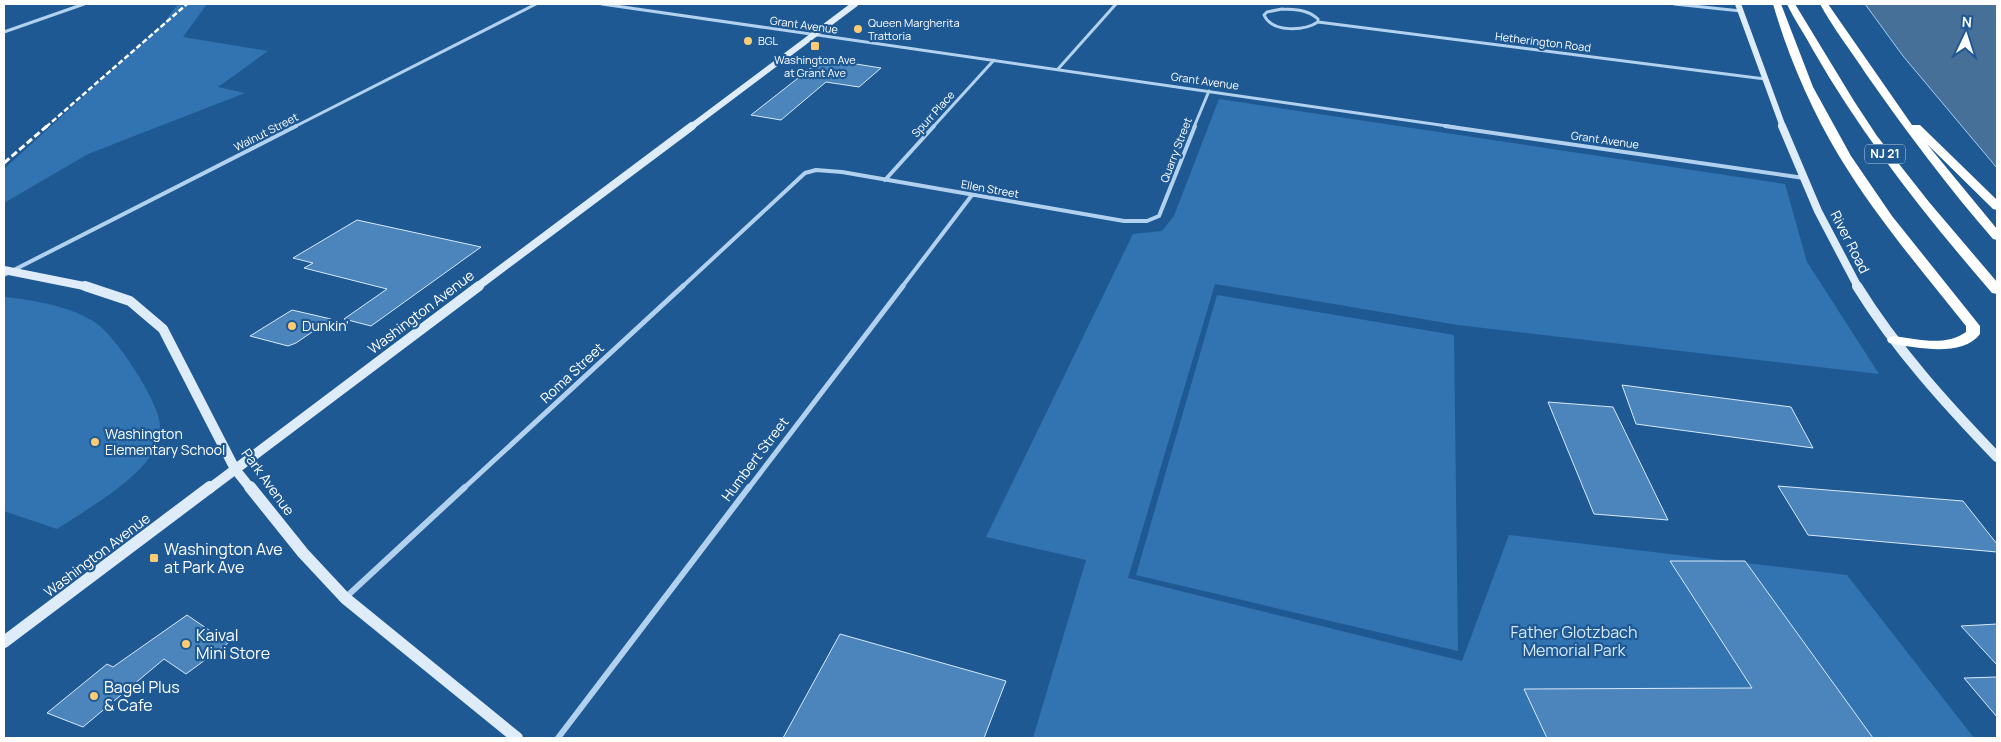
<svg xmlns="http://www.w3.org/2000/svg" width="2001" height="742" font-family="Manrope,sans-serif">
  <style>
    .green { fill: #3274b2 }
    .water { fill: #477099; stroke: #a5ccf0 }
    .building { fill: #4b85bc; stroke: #d7e9fa }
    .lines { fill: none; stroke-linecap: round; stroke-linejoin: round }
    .street-far3 { stroke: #b1d1ee; stroke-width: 3 }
    .street-far2 { stroke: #b1d1ee; stroke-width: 4 }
    .street-far1 { stroke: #b1d1ee; stroke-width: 5 }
    .street { stroke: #b1d1ee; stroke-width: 6 }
    .secondary-far3 { stroke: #deecfa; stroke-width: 6 }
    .secondary-far2 { stroke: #deecfa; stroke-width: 8 }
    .secondary-far1 { stroke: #deecfa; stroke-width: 10 }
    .secondary { stroke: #deecfa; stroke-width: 12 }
    .highway { fill: #fff; fill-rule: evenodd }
    .rail-far1 { stroke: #fff; stroke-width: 2.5; stroke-dasharray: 5.5 2.5; stroke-linecap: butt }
    .rail { stroke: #fff; stroke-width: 3; stroke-dasharray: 7 3; stroke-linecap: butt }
    .poi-dot { fill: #fdcb71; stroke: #1e5994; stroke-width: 2 }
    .labels { text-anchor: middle; stroke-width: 4.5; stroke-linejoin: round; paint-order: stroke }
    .far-poi-label { font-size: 11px; fill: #fff; stroke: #1e5994; text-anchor: start }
    .far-street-label { font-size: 11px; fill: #fff; stroke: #1e5994 }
    .shield { fill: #1e5994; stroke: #bccddf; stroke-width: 1 }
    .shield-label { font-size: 12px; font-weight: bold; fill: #fff }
    .street-label { font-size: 14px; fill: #fff; stroke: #1e5994 }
    .poi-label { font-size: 14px; fill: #fff; stroke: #1e5994; text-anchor: start }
    .near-poi-label { font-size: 16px; fill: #fff; stroke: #1e5994; text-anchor: start }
    .near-park-label { font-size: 16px; fill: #d7e9fa; stroke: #1e5994 }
  </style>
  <rect width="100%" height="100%" fill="#1e5994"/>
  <!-- green -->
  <path class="green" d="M178 4H207L183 37 268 51 218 87 245 93 88 154 4 203V169L163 24Z
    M1219 99 1785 184 1807 262 1879 374 1458 325 1215 284 1128 578 1462 661 1509 535 1847 575 1974 738H1033L1086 560 986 537 1133 234 1162 231 1174 216Z
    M1217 295 1454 335 1458 651 1136 575Z
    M6 297C36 301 66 305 93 321 114 333 159 401 160 425 160 431 157 442 155 447 144 477 84 511 57 529L4 511V298Z"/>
  <!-- water -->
  <path class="water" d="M1865 4H1997V168L1903 56Z"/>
  <!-- building -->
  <path class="building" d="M825 59 881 68 859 87 826 82 781 120 751 115 816 64 819 65Z
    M357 220 481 247 371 326 344 319 387 289 304 268 313 263 293 258Z
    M292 310 331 319 296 343 288 346 250 336Z
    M1622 385 1791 407 1813 448 1636 424Z
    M1548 402 1613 407 1668 520 1594 514Z
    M1778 486 1963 501 1997 544V552L1808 535Z
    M1670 561H1745L1873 738H1547L1524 689 1752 688Z
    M187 615 228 643 186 674 164 659 83 727 47 713 107 664 113 667Z
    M1997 624V665L1961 626Z
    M840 634 1006 681 984 738H783Z
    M1997 677V717L1964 678Z"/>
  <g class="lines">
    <!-- street-far3 -->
    <path class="street-far3" d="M602 4 1454 127
      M1674 4 1741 11
      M1282 9C1296 10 1307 9 1318 19V22C1304 31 1272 33 1264 15L1267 12Z
      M1318 22 1765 79
      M4 32 84 4
      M1058 69 1116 4
      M294 127 536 4
      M933 127 994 60
      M1194 127 1209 91"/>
    <!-- street-far2 -->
    <path class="street-far2" d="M1445 126 1804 178
      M885 180 934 126
      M4 275 296 126
      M682 287 805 173 816 170 842 172 1124 221H1147L1159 216 1195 126
      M902 287 972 195"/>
    <!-- street-far1 -->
    <path class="street-far1" d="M463 489 683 286
      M748 489 903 286"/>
    <!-- street -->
    <path class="street" d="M345 598 465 487
      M558 738 749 487"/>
    <!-- secondary-far3 -->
    <path class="secondary-far3" d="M1738 4 1783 127
      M691 127 855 4"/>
    <!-- secondary-far2 -->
    <path class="secondary-far2" d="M1782 126 1818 211 1858 287
      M4 270 89 287
      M477 287 692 126"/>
    <!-- secondary-far1 -->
    <path class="secondary-far1" d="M85 286 130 301 163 329 235 469 251 489
      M1857 286C1896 349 1946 404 1997 457
      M209 489 479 286"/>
    <!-- secondary -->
    <path class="secondary" d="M250 487 303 553 345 598 517 738
      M4 642 210 487"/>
    <!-- highway -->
    <path class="highway" d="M1773 4H1781L1813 87 1851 156 1892 216 1980 326V334C1963 357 1918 348 1894 344L1889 343 1887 340 1889 337 1894 336C1917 339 1945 347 1966 332V326C1922 271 1876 217 1839 156 1811 109 1788 56 1773 4Z
      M1787 4H1795L1854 101 1877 136 1929 202 1997 282V294L1992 293C1925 215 1864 139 1813 50 1805 35 1794 19 1787 4Z
      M1820 4H1828L1912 125H1920L1997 200V210L1993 209 1927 144 1997 229V240L1993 239C1947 186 1906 131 1866 74 1851 51 1833 28 1820 4Z"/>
    <!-- rail-far1 -->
    <path class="rail-far1" d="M46 127 187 4"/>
    <!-- rail -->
    <path class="rail" d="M4 163 47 126"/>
  </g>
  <!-- markers -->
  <g class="poi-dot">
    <circle cx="858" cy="29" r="5"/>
    <circle cx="748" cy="41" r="5"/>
    <rect x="810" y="41" width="10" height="10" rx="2.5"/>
    <circle cx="292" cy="326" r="5"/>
    <circle cx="95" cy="442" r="5"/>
    <rect x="149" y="553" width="10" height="10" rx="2.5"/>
    <circle cx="186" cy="644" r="5"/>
    <circle cx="94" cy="696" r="5"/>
  </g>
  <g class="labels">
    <!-- far-poi labels -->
    <g class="far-poi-label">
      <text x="868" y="27">Queen Margherita<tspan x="868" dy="13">Trattoria</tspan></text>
      <text x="758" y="45">BGL</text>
      <text x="815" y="64" text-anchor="middle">Washington Ave<tspan x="815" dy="13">at Grant Ave</tspan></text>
    </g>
    <!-- far-street labels -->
    <g class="far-street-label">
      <text transform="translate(804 25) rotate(8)" y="4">Grant Avenue</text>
      <text transform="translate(1543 42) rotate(7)" y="4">Hetherington Road</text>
      <text transform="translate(1205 81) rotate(8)" y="4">Grant Avenue</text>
      <text transform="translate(933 114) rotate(-48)" y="4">Spurr Place</text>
      <text transform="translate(266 132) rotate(-27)" y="4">Walnut Street</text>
      <text transform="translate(1605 140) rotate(8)" y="4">Grant Avenue</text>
      <text transform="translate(1176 150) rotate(-69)" y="4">Quarry Street</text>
      <text transform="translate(990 189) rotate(10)" y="4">Ellen Street</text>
    </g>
    <!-- shield labels -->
    <rect class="shield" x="1865" y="144.5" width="40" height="19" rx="4"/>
    <g class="shield-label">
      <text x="1885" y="158">NJ 21</text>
    </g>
    <!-- street labels -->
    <g class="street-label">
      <text transform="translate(1850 242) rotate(63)" y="5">River Road</text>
      <text transform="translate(421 312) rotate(-37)" y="5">Washington Avenue</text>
      <text transform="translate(572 373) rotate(-43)" y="5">Roma Street</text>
      <text transform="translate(755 459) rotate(-53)" y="5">Humbert Street</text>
      <text transform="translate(268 482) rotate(54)" y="5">Park Avenue</text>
      <text transform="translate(97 555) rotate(-37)" y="5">Washington Avenue</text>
    </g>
    <!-- poi labels -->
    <g class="poi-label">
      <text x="302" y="331">Dunkin'</text>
      <text x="105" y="439">Washington<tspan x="105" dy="16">Elementary School</tspan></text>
    </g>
    <!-- near-poi labels -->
    <g class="near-poi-label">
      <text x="164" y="555">Washington Ave<tspan x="164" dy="18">at Park Ave</tspan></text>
      <text x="196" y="641">Kaival<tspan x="196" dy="18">Mini Store</tspan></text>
      <text x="104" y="693">Bagel Plus<tspan x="104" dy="18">&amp; Cafe</tspan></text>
    </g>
    <!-- near-park labels -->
    <g class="near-park-label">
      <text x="1574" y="638">Father Glotzbach<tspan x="1574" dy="18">Memorial Park</tspan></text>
    </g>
  </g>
  <!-- border -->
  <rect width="2001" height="742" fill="none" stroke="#ffffff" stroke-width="10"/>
  <!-- north arrow -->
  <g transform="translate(1966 35) rotate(4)" stroke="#1e5994" stroke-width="4" paint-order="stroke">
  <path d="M0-4L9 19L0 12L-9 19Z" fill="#ffffff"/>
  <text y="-8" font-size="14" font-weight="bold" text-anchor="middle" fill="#ffffff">N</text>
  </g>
</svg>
